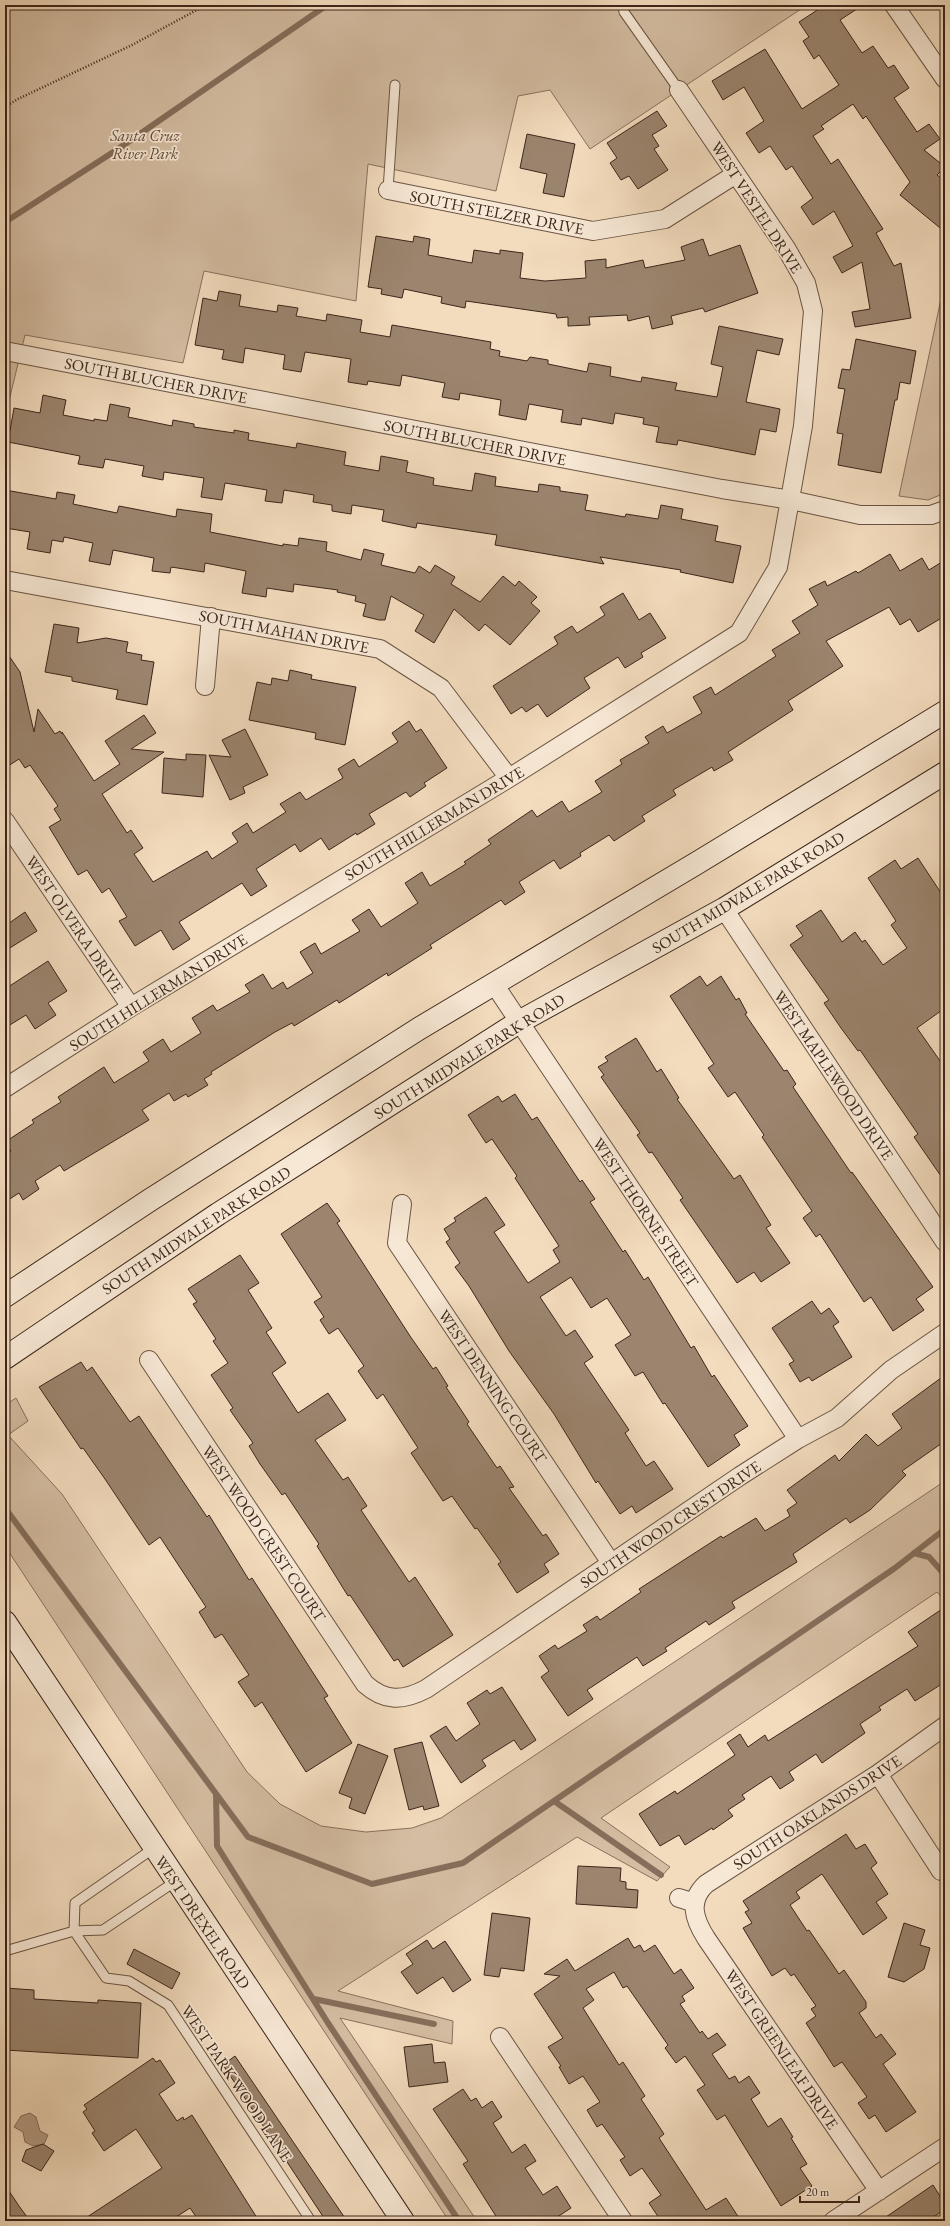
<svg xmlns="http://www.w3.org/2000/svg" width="950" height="2226" font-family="'EB Garamond',serif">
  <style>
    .green { fill: #d4bda2; stroke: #88725e }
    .water { fill: #b59e86; stroke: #856e5b }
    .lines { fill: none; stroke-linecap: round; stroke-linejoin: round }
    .stream { stroke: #856e5b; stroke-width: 6 }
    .building { fill: #9b856f; stroke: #3c261a }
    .lane-casing { stroke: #6a5443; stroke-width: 11 }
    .street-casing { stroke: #6a5443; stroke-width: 20 }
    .secondary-casing { stroke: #3c261a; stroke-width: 24 }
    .path { stroke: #3c261a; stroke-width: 2.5; stroke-dasharray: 1 2; stroke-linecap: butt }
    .lane { stroke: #f7e8d5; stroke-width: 9 }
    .street { stroke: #f7e8d5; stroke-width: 18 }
    .secondary { stroke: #f7e8d5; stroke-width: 22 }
    .labels { text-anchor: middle; stroke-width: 3.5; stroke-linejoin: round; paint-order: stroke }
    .park-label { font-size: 16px; font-style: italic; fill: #624c3c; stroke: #f7e8d5 }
    .street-label { font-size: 16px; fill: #3c261a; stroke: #f7e8d5 }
  </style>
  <rect width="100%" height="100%" fill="#f3dcbe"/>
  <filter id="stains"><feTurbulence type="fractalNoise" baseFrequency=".005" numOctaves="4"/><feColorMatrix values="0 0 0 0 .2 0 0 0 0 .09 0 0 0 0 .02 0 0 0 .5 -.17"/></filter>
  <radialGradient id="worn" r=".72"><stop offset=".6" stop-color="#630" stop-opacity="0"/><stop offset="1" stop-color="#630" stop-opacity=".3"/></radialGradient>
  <!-- green -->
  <path class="green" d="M5 5H807L590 149 550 90 518 96 496 191 368 164 356 301 204 271 183 363 25 335 5 417Z
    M945 280V493L928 500 899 496Z
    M16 1398 28 1421 8 1435 62 1494 247 1772 280 1804 321 1826 366 1832 412 1828 441 1818 945 1481V1601L937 1592 601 1818 670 1867 657 1881 577 1837 338 1991 453 2021 452 2044 340 2018 477 2221H449L5 1546V1405Z"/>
  <!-- water -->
  <path class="water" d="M30 2113 36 2117 40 2131 48 2135 44 2144 33 2146 25 2142 23 2132 14 2127 21 2116Z"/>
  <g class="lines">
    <!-- stream -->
    <path class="stream" d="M5 222 118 149 327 5
      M5 1508 248 1837 372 1884 463 1863 895 1568 945 1529
      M914 1553 929 1557 945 1575
      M216 1794 217 1846 328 2023 459 2221
      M554 1801 661 1875
      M314 1999 434 2024"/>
  </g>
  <!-- building -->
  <path class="building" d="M825 5H863L840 20 862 53 873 46 888 68 894 65 909 88 894 98 917 132 929 124 940 139 924 150 945 167 937 175 945 181V232L900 195 910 182 866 116 863 119 853 104 821 126 824 129 813 136 831 164 838 159 883 229 876 233 894 266 901 263 911 318 855 327 852 312 870 309 862 262 842 273 833 257 853 246 834 211 813 225 801 207 813 198 792 166 786 170 770 146 759 153 746 133 764 121 744 87 723 100 712 81 765 49 802 109 839 85 819 55 814 59 803 41 809 37 799 22Z
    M657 111 667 126 652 135 659 146 654 149 668 170 638 189 629 176 621 180 610 163 617 158 607 143Z
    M527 134 575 144 564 197 543 193 547 174 520 168Z
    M376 236 413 242 414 236 430 239 428 255 472 263 474 250 500 254V250L523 253 520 278 545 281 586 278 585 261 606 259V268L643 260 645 268 685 260 681 247 703 239 709 256 740 245 758 293 705 312 703 308 671 316 673 324 652 329 649 316 628 321 627 315 589 317 590 325 568 326V317L557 318 556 314 466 301 465 308 441 303 442 297 404 289 402 298 381 294 382 289 368 287Z
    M219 291 241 295 239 306 277 312 278 305 298 308 296 316 326 321 327 314 362 320 360 332 390 337 392 325 491 342 490 349 500 351 499 356 527 361 530 357 548 360V364L587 372 589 363 611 367 610 376 641 382 642 377 677 383 675 390 717 397 723 367 711 364 719 326 783 339 779 355 757 350 746 402 780 409 776 432 760 429 755 455 678 440 677 445 656 442 659 427 643 424 644 418 615 413 613 424 582 418 581 425 561 422 563 410 529 404 526 420 499 415 501 400 460 393 459 400 442 397 445 383 402 375 400 386 368 381 367 385 348 382 351 359 305 352 301 372 283 369 285 355 245 348 243 363 222 359 224 350 195 345 203 298 217 301Z
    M856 339 916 351 910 384 900 382 897 400H895L881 473 838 465 843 434 837 433 845 389 838 388 842 369 850 370Z
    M43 395 66 400 63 415 94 421V419L107 421 110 404 130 408 128 417 172 426 173 420 194 424V427L234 433V430L249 433 248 440 296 448 297 443 346 452 344 465 379 471 381 456 408 461 406 472 434 478 433 485 472 491 475 473 496 477 495 486 538 492 539 484 560 487V491L588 495 585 510 625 517 626 514 658 519 661 505 683 509 681 519 718 526 715 541 741 546 733 583 680 572 681 570 600 557 604 564 495 545 497 535 417 523 416 528 382 521 384 510 352 505 351 514 332 511V505L313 502 314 495 284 490 282 503 265 501 267 490 225 483 222 500 201 497 204 478 164 472 163 480 142 476 144 466 105 459 103 468 78 464 80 456 8 442 14 408 40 413Z
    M5 490 56 499 57 492 75 495 73 504 117 513 119 506 176 517 177 509 212 514 210 532 283 546V544L298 546 299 538 327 542 326 551 361 560 364 549 384 554 381 565 415 573 419 566 430 573 435 565 455 577 451 584 480 602 503 576 515 586 519 581 537 597 531 603 540 611 510 645 485 624 479 631 454 609 434 643 415 631 424 615 391 596 385 620H379L363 616 366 604 355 601 356 596 337 592 338 590 294 584 293 592 267 588 266 597 242 593 246 571 205 563 204 572 171 567 170 573 152 571 154 558 113 550 110 565 89 561 93 543 64 537 63 542 52 540 50 553 27 549 30 532 5 528Z
    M890 554 900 571 922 558 929 570 945 560V616L918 632 910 619 900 625 889 607 826 641 843 666 788 701 793 710 728 752 733 760 714 771 712 767 673 790 676 795 642 816 645 821 614 841 609 835 580 853 581 856 560 869 554 860 519 882 525 892 505 905 501 900 430 945 432 948 388 976 387 973 339 1003 337 1000 294 1026 292 1023 275 1032 211 1072 212 1074 204 1079 208 1085 188 1097 186 1094 174 1101 169 1093 142 1110 149 1120 64 1171 60 1165 35 1181 39 1189 23 1200 19 1193 5 1202V1154L11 1151 5 1142 34 1123 32 1120 61 1102 58 1097 104 1067 114 1083 149 1061 143 1052 163 1039 171 1052 201 1033 192 1018 213 1005 217 1011 250 992 245 985 263 974 272 989 283 982 287 989 313 973 300 952 315 943 321 954 360 931 352 920 369 909 381 927 418 903 405 883 422 872 430 886 466 864 464 862 491 844 488 840 532 810 537 817 562 801 569 812 602 792 595 781 622 764 620 760 649 743 645 737 663 726 667 733 702 713 693 697 711 687 715 695 776 656 772 650 800 633 792 621 818 605 809 589 825 581 827 586 856 571 858 573Z
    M623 593 639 620 650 613 666 638 641 653 643 657 625 668 618 657 584 678 590 688 547 717 538 704 526 712 522 707 511 714 493 686 558 644 554 637 572 626 577 633 605 615 600 607Z
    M54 624 79 628 77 643 106 638 128 642 126 652 142 655 141 660 154 662 147 705 116 699 118 690 72 681V677L45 672Z
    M5 650 20 672 34 732 38 709 55 734 60 731 62 734V732L94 781 120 764 105 741 144 715 156 733 131 749 164 752 102 794 127 833 131 830 143 848 134 854 153 882 207 851 212 859 238 842 232 833 247 823 253 833 286 812 280 804 300 792 306 800 343 778 338 769 354 759 359 767 398 742 392 733 409 721 416 732 421 729 447 768 424 783 426 786 410 797 406 792 369 814 375 824 357 835 356 833 329 850 321 838 300 852 295 844 256 869 267 886 251 896 242 883 179 922 190 939 173 950 161 930 135 946 119 921 127 917 109 888 102 893 87 870 78 875 49 827 61 820 54 809 58 806 30 765 25 768 19 759 5 768Z
    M290 670 312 675 311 679 356 687 345 745 315 739 316 733 249 720 257 682 271 685 272 678 288 681Z
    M245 729 268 775 243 787 245 793 230 800 209 755 231 757 222 740Z
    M186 754 206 755 203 797 162 793 164 758 186 760Z
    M918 858 945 899V1008L917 1028 945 1068V1182L914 1137 918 1134 860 1050 858 1051 841 1028 824 1003 829 1000 790 945 803 936 796 926 821 910 842 942 855 932 862 942 865 940 883 965 907 948 891 925 896 921 868 878 895 860 901 869Z
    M25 912 37 931 5 951V926Z
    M48 961 67 991 48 1003 56 1015 35 1029 26 1015 5 1028V989Z
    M700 976 707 986 721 976 736 1000 739 998 747 1013 745 1014 784 1071 787 1070 796 1084 793 1087 851 1173 852 1172 933 1287 916 1299 924 1310 893 1331 871 1297 864 1302 820 1234 816 1237 803 1218 812 1211 762 1137 764 1135 735 1092 728 1097 708 1068 714 1064 670 996Z
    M636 1038 657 1072 661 1069 679 1098 677 1099 734 1179 740 1175 771 1225 766 1228 790 1263 761 1282 754 1272 737 1283 680 1200 683 1198 652 1152 649 1153 637 1135 640 1133 601 1077 604 1075 598 1067 608 1061 605 1057Z
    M515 1094 532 1120 537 1117 580 1182 582 1180 595 1199 590 1202 623 1252 625 1250 644 1280 648 1277 691 1348 694 1346 712 1377 714 1375 748 1426 734 1435 740 1445 708 1467 665 1403 663 1404 643 1372 635 1376 615 1345 631 1335 607 1298 591 1308 571 1277 540 1297 566 1336 575 1330 593 1357 584 1363 629 1430 625 1433 646 1466 654 1461 673 1489 636 1513 632 1506 620 1514 598 1481 596 1483 554 1414 509 1351 469 1286 455 1267 460 1263 446 1242 450 1239 444 1229 456 1221 454 1218 486 1197 505 1225 494 1232 528 1283 560 1262 553 1250 559 1246 515 1178 517 1176 492 1139 486 1143 468 1115 498 1096 502 1102Z
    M327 1203 340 1221 337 1223 410 1336 433 1369 436 1367 448 1386 446 1387 469 1422 467 1424 497 1468 500 1466 514 1487 509 1488 543 1536 546 1534 559 1554 544 1564 549 1572 517 1593 498 1564 501 1562 477 1528 475 1529 452 1496 443 1501 411 1453 418 1448 383 1394 377 1399 358 1371 364 1366 338 1328 329 1334 320 1320 324 1317 314 1302 322 1297 281 1234Z
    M240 1255 259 1283 248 1290 272 1328 266 1332 286 1363 272 1373 298 1413 328 1393 346 1420 315 1440 343 1480 348 1477 367 1506 361 1510 409 1582 415 1577 453 1635 403 1667 398 1659 394 1661 350 1595 348 1596 317 1546 319 1544 285 1493 282 1495 260 1464 249 1446 253 1443 230 1410 233 1408 211 1375 228 1363 213 1341 216 1339 193 1304 197 1302 188 1289Z
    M812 1301 821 1314 829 1308 839 1322 833 1326 852 1357 812 1381 809 1377 800 1382 789 1364 794 1361 772 1328Z
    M81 1362 87 1371 92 1367 130 1422 139 1416 207 1517 209 1515 249 1580 252 1578 328 1696 324 1698 352 1743 306 1772 262 1702 255 1707 238 1682 249 1675 222 1634 215 1638 199 1612 206 1607 160 1537 149 1545 105 1479 83 1448 81 1449 39 1387Z
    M945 1375V1441L902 1471 906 1475 870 1510 850 1523 846 1518 793 1554 797 1562 732 1602 735 1608 709 1625 706 1621 665 1648 667 1651 643 1666 637 1657 587 1690 593 1699 568 1716 541 1677 549 1671 539 1656 555 1645 558 1649 587 1631 583 1625 597 1616 600 1620 641 1592 639 1589 721 1536 723 1538 756 1518 765 1531 790 1516 787 1510 797 1503 787 1490 835 1455 839 1461 866 1434 878 1446 902 1428 892 1414Z
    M945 1607V1682L915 1701 907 1689 879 1707 881 1710 860 1724 865 1733 822 1763 816 1754 789 1772 794 1780 780 1789 771 1776 742 1795 745 1799 728 1810 733 1816 713 1830 712 1828 685 1845 679 1835 660 1846 639 1814 675 1791 677 1794 735 1755 727 1743 740 1734 748 1747 765 1735 768 1741 918 1646 908 1632Z
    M502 1687 536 1740 521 1750 514 1740 482 1760 486 1766 461 1783 430 1736 446 1726 456 1741 480 1724 467 1703 487 1690 490 1694Z
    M422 1742 439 1806 424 1810 423 1806 409 1810 394 1749Z
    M358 1744 388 1756 365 1814 349 1808 352 1798 339 1793Z
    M846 1834 856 1849 865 1844 877 1863 871 1868 888 1894 876 1902 887 1918 863 1935 822 1874 796 1892 800 1898 790 1905 807 1931 809 1930 839 1974 844 1970 866 2002V2008L859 2013 876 2038 881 2034 896 2054 883 2064 916 2112 886 2132 875 2115 869 2119 858 2103 867 2097 842 2062 834 2067 806 2023 816 2016 811 2009 816 2006 794 1974 791 1976 785 1968 772 1976 743 1928 752 1923 745 1912 749 1910 743 1901Z
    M578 1866 621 1868 620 1881 626 1882V1889L638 1890 637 1908 576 1904Z
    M492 1913 530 1918 524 1971 501 1968 499 1977 484 1975Z
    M904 1923 925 1930 920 1945 930 1948 924 1969 904 1982 888 1977Z
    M628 1938 634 1948 640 1945 644 1952 655 1945 674 1974 681 1969 694 1988 682 1996 685 2001 680 2004 700 2033 702 2031 708 2039 717 2033 726 2045 712 2054 729 2079 735 2076 739 2083 749 2076 760 2093 751 2099 768 2127 781 2118 793 2137 791 2138 807 2164 800 2168 812 2186 781 2206 725 2115 717 2120 697 2090 705 2085 685 2056 676 2063 665 2048 668 2045 627 1986 623 1988 614 1972 586 1989 594 2000 583 2008 619 2065 623 2062 645 2096 641 2099 664 2134 659 2138 706 2210 726 2198 741 2221H661L649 2203 661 2195 642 2168 630 2176 620 2160 625 2157 602 2124 597 2127 587 2110 600 2102 583 2076 569 2084 559 2067 561 2066 548 2047 563 2038 534 1994 560 1976 544 1974 567 1959 575 1971Z
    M427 1940 433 1949 445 1941 471 1980 453 1992 443 1977 417 1994 401 1972 413 1964 406 1954Z
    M134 1949 180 1973 172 1989 127 1964Z
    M5 1988 34 1990V1999L98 2003V2000L141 2003 138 2058 5 2050Z
    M432 2044 434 2063 445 2062 448 2082 409 2087 404 2047Z
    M235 2056 319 2180 347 2221H326L223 2065Z
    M153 2058 156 2062 160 2060 175 2083 159 2094 177 2121 183 2117 184 2120 192 2115 259 2221H199L190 2208 170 2221H81L162 2168 136 2129 104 2151 92 2133 95 2131 83 2112 87 2109 84 2105Z
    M463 2089 471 2101 476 2098 482 2108 492 2101 502 2117 493 2123 512 2153 525 2144 536 2161 525 2168 543 2195 557 2186 571 2208 551 2221H499L463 2164 468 2161 433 2109Z
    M43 2144 54 2151 41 2171 22 2161 26 2150Z
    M5 2185 19 2206 30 2221H5Z
    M933 2185 945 2204V2209L928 2221H880Z"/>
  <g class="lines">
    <!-- lane casing -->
    <g class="lane-casing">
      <path id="lane" d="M623 5 624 12 679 90
        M388 190 395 85
        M74 1931 106 1978 129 1981 168 2005 311 2221
        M74 1931 75 1903 154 1848
        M5 1951 74 1931 103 1930 176 1881"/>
    </g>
    <!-- street casing -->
    <g class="street-casing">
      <path id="street" d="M894 5 945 79
        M388 190 593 231 665 219 736 174
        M5 351 722 489 791 500 860 515H931L945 510
        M5 580 380 649 441 688 509 778
        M205 686 211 617
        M5 821 131 1007
        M724 909 945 1242
        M494 984 798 1439
        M5 1088 131 1007 509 778 739 633 778 567 803 426 813 311 806 283 786 248 679 90
        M402 1204 397 1243 611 1563
        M149 1360 365 1684C385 1702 403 1701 426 1689L740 1476 798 1439 837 1418 891 1370 945 1333
        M878 1774 941 1871
        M679 1898 695 1903
        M500 2037 623 2221
        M879 2191 706 1938C694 1919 688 1901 706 1884L878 1774 945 1726
        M833 2221 945 2147"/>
    </g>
    <!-- secondary casing -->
    <g class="secondary-casing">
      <path id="secondary" d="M5 1296 150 1200 420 1028 697 863 945 712
        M5 1358 218 1214 519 1022 724 909 945 773
        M5 1622 403 2221"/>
    </g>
    <!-- path -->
    <path class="path" d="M5 107 18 99 132 45 206 5"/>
    <!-- lane -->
    <use href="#lane" class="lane"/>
    <!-- street -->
    <use href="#street" class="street"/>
    <!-- secondary -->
    <use href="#secondary" class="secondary"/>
  </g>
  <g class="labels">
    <!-- park labels -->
    <g class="park-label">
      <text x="145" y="141">Santa Cruz<tspan x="145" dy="18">River Park</tspan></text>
    </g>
    <!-- street labels -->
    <g class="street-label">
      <text transform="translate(757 207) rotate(57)" y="6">WEST VESTEL DRIVE</text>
      <text transform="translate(497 212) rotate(11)" y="6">SOUTH STELZER DRIVE</text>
      <text transform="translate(156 380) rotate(11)" y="6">SOUTH BLUCHER DRIVE</text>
      <text transform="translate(475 442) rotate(11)" y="6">SOUTH BLUCHER DRIVE</text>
      <text transform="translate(284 631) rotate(11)" y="6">SOUTH MAHAN DRIVE</text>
      <text transform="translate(434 823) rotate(-31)" y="6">SOUTH HILLERMAN DRIVE</text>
      <text transform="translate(748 892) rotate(-31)" y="6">SOUTH MIDVALE PARK ROAD</text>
      <text transform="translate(75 924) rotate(56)" y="6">WEST OLVERA DRIVE</text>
      <text transform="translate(158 992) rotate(-32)" y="6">SOUTH HILLERMAN DRIVE</text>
      <text transform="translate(469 1056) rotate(-32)" y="6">SOUTH MIDVALE PARK ROAD</text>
      <text transform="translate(834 1075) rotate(56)" y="6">WEST MAPLEWOOD DRIVE</text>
      <text transform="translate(646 1212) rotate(56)" y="6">WEST THORNE STREET</text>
      <text transform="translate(196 1230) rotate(-33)" y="6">SOUTH MIDVALE PARK ROAD</text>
      <text transform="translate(493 1386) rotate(56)" y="6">WEST DENNING COURT</text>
      <text transform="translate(670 1524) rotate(-34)" y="6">SOUTH WOOD CREST DRIVE</text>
      <text transform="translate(264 1533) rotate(56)" y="6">WEST WOOD CREST COURT</text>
      <text transform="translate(817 1812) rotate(-33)" y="6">SOUTH OAKLANDS DRIVE</text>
      <text transform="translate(203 1922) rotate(56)" y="6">WEST DREXEL ROAD</text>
      <text transform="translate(782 2049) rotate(56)" y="6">WEST GREENLEAF DRIVE</text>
      <text transform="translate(237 2083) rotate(56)" y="6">WEST PARK WOOD LANE</text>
    </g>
  </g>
  <!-- margin -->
  <rect width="950" height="2226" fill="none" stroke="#f3dcbe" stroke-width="20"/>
  <rect x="6" y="6" width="938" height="2214" fill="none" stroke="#3c261a" stroke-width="2"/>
  <rect x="10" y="10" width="930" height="2206" fill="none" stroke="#3c261a"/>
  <!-- scale -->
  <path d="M800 2196v6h59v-6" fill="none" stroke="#3c261a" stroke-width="2"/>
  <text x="806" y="2196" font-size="12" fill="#3c261a" stroke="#f7e8d5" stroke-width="3" paint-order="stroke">20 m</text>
  <rect width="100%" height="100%" filter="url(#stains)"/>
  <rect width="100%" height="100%" fill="url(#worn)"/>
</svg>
